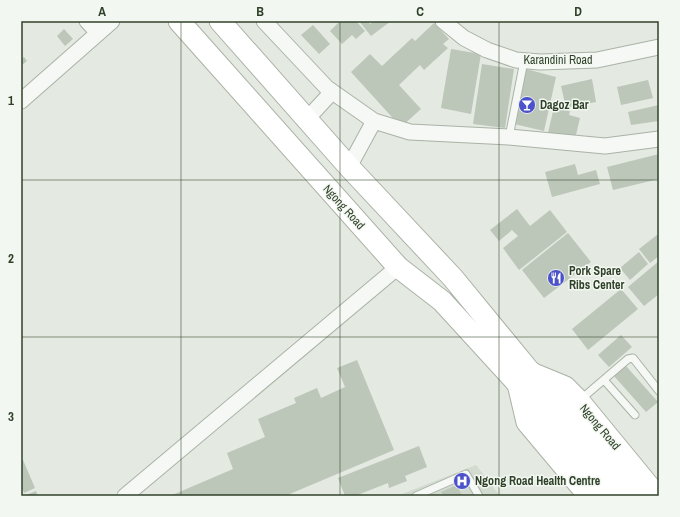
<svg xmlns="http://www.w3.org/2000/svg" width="680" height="517" font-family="'Archivo Narrow',sans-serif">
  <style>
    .built { fill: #d3dbd0 }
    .building { fill: #bcc6b9 }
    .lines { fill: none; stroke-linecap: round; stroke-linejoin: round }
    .service-casing { stroke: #aab3a6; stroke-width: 9 }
    .minor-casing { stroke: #aab3a6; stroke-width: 17 }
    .secondary-casing { stroke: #aab3a6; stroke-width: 23 }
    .primary-casing { stroke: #a7b5a1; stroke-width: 24 }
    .service { stroke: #f5f8f4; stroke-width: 7 }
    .minor { stroke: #f5f8f4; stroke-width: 15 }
    .secondary { stroke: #fff; stroke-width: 21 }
    .primary { stroke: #fff; stroke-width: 22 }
    .grid { fill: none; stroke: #30412a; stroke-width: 1; stroke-opacity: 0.55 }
    .labels { text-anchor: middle; stroke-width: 3; stroke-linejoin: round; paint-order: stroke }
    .street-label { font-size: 12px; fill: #30412a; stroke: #f3f7f1 }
    .poi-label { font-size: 12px; font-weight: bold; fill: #30412a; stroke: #f3f7f1; text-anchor: start }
    .neatline { fill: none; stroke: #30412a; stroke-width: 1.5 }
    .grid-label { font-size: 13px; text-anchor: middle; font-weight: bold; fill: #30412a }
  </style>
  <rect width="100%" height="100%" fill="#e4e9e1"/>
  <!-- built -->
  <path class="built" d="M476 465 500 496H397Z"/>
  <!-- building -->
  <path class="building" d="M340 21H356L365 31 356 39 352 35 342 44 330 31Z
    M359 21H368L370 24 374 21H391L371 36Z
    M434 23 449 39 443 44 448 48 424 70 420 65 399 85 421 109 401 127 351 72 370 54 382 66 412 38 415 41Z
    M313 25 330 44 319 54 301 35Z
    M64 29 73 39 65 46 57 36Z
    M451 49 481 54 471 114 441 108Z
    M24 57 27 61 22 65 21 59Z
    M482 64 514 69 505 128 473 124Z
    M526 69 556 77 544 131 514 124Z
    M592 79 596 102 566 108 561 86Z
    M648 80 653 98 621 105 617 87Z
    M659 105V121L631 125 628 112Z
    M554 107 570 111 569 115 580 118 575 139 548 133Z
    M659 154V179L613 190 607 167Z
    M575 164 578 175 596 170 600 184 552 197 545 172Z
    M517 209 530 226 550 210 567 232 519 270 503 248 518 236 512 230 499 241 490 230Z
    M568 233 591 262 544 298 522 270Z
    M657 235 659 237V256L650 263 639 249Z
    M639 252 648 264 630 280 620 268Z
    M659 261V294L644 306 628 287Z
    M621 289 638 309 588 350 572 329Z
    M621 335 632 347 609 367 598 355Z
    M357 360 394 450 285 496H170L233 469 227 453 265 437 258 419 296 403 294 398 317 388 321 398 345 387 337 368Z
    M626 366 658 402 646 412 614 376Z
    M419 446 427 467 405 476 407 481 389 488 388 483 355 496H345L338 478Z
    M21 460H23L35 488 24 493 21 485Z
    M457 485 462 496H443L441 492Z
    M36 491 38 496H27L26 495Z"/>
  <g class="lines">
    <!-- service casing -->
    <g class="service-casing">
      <path id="service" d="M509 137 524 61
        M604 380 635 415
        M580 400 628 359 633 358 659 391
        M416 496 466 474 479 496"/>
    </g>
    <!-- minor casing -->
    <g class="minor-casing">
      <path id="minor" d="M87 21 98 33
        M264 21 327 88 374 121 410 132 509 137 605 146 659 139
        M443 21 464 38 487 50 516 60 540 62 597 60 659 47
        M21 101 112 21
        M307 119 332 92
        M349 167 374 121
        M125 496 398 267"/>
    </g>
    <!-- secondary casing -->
    <g class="secondary-casing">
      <path id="secondary" d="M179 21 398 267 442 301 518 384 527 422 589 496
        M220 21 349 167 453 278 531 373 565 387 579 401 657 496"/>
    </g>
    <!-- primary casing -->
    <g class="primary-casing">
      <path id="primary" d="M531 373 637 496
        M518 384 612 496"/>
    </g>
    <!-- service -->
    <use href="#service" class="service"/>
    <!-- minor -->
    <use href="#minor" class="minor"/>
    <!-- secondary -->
    <use href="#secondary" class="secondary"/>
    <!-- primary -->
    <use href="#primary" class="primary"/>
  </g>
  <!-- grid -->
  <path class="grid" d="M181 21V496M340 21V496M499 21V496M21 180H659M21 337H659"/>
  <!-- icons -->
  <defs>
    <g id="bar-disc" transform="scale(0.9)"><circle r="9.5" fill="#4c52c9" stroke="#f3f7f1"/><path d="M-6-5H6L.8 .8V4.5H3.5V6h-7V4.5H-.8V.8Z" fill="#fff"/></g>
    <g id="restaurant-disc" transform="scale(0.9)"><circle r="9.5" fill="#4c52c9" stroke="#f3f7f1"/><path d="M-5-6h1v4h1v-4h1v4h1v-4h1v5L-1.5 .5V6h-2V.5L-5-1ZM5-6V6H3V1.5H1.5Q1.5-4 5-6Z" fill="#fff"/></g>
    <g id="hospital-disc" transform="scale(0.9)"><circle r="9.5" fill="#4c52c9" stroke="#f3f7f1"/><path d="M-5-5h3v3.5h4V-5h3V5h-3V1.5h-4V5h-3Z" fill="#fff"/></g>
  </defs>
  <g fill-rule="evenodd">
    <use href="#bar-disc" x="527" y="105"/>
    <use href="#restaurant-disc" x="556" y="278"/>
    <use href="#hospital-disc" x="462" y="481"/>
  </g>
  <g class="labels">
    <!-- street labels -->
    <g class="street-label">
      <text x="558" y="64">Karandini Road</text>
      <text transform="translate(344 207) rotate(48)" y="4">Ngong Road</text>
      <text transform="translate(600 427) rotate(50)" y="4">Ngong Road</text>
    </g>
    <!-- poi labels -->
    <g class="poi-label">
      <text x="540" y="109">Dagoz Bar</text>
      <text x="569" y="275">Pork Spare<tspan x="569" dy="14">Ribs Center</tspan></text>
      <text x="475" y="485">Ngong Road Health Centre</text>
    </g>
  </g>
  <!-- border -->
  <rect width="680" height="517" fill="none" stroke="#f3f7f1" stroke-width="44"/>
  <rect x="22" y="22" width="636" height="473" class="neatline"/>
  <g class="grid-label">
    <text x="102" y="16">A</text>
    <text x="260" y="16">B</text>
    <text x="420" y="16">C</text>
    <text x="578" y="16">D</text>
    <text x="11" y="105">1</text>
    <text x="11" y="263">2</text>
    <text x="11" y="421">3</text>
  </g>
</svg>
